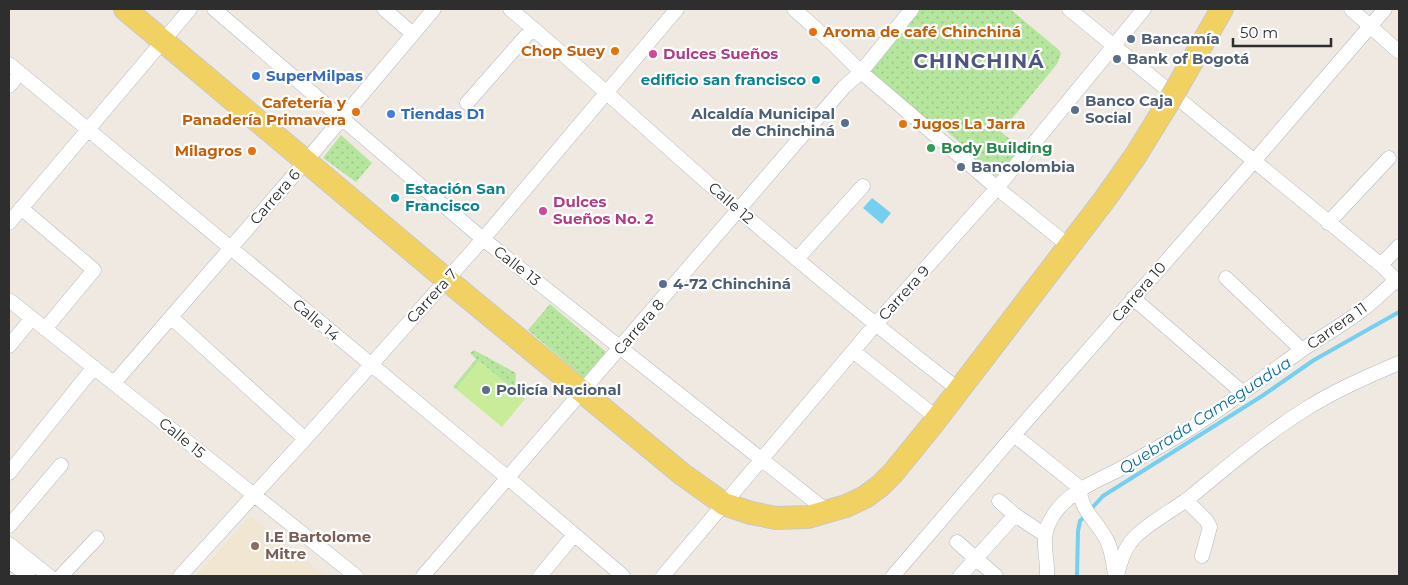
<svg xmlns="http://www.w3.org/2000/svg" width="1408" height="585" font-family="Montserrat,sans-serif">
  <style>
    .education { fill: #f0e6d1 }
    .park { fill: url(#park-dots) }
    .pitch { fill: #c9ec9a }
    .water { fill: #75cff0 }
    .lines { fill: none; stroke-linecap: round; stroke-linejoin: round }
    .stream { stroke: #75cff0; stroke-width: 4 }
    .street-casing { stroke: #b4b7c1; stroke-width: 15 }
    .primary-casing { stroke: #c9c9c9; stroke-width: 24 }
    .street { stroke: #fff; stroke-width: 14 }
    .primary { stroke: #f2d163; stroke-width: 22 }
    .primary-bridge-casing { stroke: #c9c9c9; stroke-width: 24; stroke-linecap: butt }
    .primary-bridge { stroke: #f2d163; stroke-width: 22 }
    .food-dot { fill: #e8710a; stroke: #fff; stroke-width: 2 }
    .service-dot { fill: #5c6f8a; stroke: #fff; stroke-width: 2 }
    .hotel-dot { fill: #d1479c; stroke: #fff; stroke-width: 2 }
    .shop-dot { fill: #3f7fe0; stroke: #fff; stroke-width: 2 }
    .culture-dot { fill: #0f9aa8; stroke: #fff; stroke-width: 2 }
    .leisure-dot { fill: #2e9e5b; stroke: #fff; stroke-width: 2 }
    .education-dot { fill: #8d6e63; stroke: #fff; stroke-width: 2 }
    .labels { text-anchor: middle; stroke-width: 4.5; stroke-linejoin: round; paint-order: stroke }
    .food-label { font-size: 15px; font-weight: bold; fill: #c56008; stroke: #fff; text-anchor: end }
    .service-label { font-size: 15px; font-weight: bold; fill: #4e5e75; stroke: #fff; text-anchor: start }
    .hotel-label { font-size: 15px; font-weight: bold; fill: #b23c85; stroke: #fff; text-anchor: start }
    .shop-label { font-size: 15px; font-weight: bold; fill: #366cbe; stroke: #fff; text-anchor: start }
    .culture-label { font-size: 15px; font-weight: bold; fill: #0d838f; stroke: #fff; text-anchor: end }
    .leisure-label { font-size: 15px; font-weight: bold; fill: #27864d; stroke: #fff; text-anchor: start }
    .street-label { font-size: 15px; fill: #2e2e2e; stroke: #fff }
    .education-label { font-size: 15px; font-weight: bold; fill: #785e54; stroke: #fff; text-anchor: start }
    .water-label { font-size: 16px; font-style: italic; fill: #0d6fa3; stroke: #fff }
    .district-label { font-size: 20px; font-weight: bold; letter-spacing: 1px; fill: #4d5680; stroke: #fff }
  </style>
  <defs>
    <pattern id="park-dots" width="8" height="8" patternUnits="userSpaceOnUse" patternTransform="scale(1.25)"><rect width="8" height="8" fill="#b6e59e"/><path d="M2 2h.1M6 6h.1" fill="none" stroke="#9dc588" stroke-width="1.8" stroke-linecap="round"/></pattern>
  </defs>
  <rect width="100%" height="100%" fill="#efe9e1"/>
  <!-- education -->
  <path class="education" d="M250 516 325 576H196Z"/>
  <!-- park -->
  <path class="park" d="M917 9H1010L1059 50 1061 54 1057 64 1001 132 1021 148 1000 175 992 176 963 155 965 147 945 130 935 133 871 76V69Z
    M341 135 372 163 356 182 323 158Z
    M550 304 606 352 584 378 528 330Z
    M474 350 516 373 515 387 519 392 517 393 479 361 456 389 453 387 476 359 470 353Z"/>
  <!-- pitch -->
  <path class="pitch" d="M479 361 525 399 502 427 456 389Z"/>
  <!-- water -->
  <path class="water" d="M872 198 891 213 882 224 863 208Z"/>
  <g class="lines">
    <!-- stream -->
    <path class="stream" d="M1090 510 1103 496 1262 396 1314 360 1399 312
      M1077 576 1078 531 1080 521 1086 515"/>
    <!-- street casing -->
    <g class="street-casing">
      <path id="street" d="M214 9 483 239 828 512
        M384 9 413 34
        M510 9C588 74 662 144 740 211 811 272 884 332 959 390
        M794 9 831 42 861 72 997 188 1069 246
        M1069 9 1381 265 1399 283
        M1351 9 1399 52
        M9 64 508 478 623 576
        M9 86 20 73
        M467 103 533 28
        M21 208 94 270 45 329
        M9 223 190 9
        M1328 223 1389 158
        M797 259 863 186
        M1381 265 1399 246
        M1226 278 1302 350
        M1133 298 1243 393
        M9 300 356 576
        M172 318 305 439
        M9 346 32 318
        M853 351 937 418
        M114 383 306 161 434 9
        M1014 435 1080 488C1080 510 1095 519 1105 537 1112 548 1113 563 1115 575
        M9 473 94 367
        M1186 500 1206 520 1210 527 1202 556
        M999 501 1015 515 1045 535
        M9 526 61 465
        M957 542 996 576
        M9 544 49 576
        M9 561 28 576
        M61 576 97 538
        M180 576 305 439 483 239 677 9
        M423 576 844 87 861 72 912 9
        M540 576 574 535
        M663 576 875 325 997 188 1144 9
        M893 576 1014 435 1254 161 1385 9
        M960 576 1015 515
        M1047 576C1048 552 1038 538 1054 514 1071 490 1097 481 1122 468 1145 455 1168 442 1191 428 1229 404 1265 376 1302 350 1322 336 1343 325 1362 310 1374 301 1385 290 1396 280
        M1117 576C1120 562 1125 546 1136 536 1149 523 1173 510 1189 498 1226 468 1263 436 1304 410 1334 391 1366 377 1399 363"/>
    </g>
    <!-- primary casing -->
    <g class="primary-casing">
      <path id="primary" d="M125 9 447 280 682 474 724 504 751 513 776 518 808 517 846 506 865 497 880 486 893 473 932 425 1105 199 1136 155 1168 103
        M1178 86 1222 9"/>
    </g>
    <!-- street -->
    <use href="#street" class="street"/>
    <!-- primary -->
    <use href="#primary" class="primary"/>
    <!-- primary-bridge casing -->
    <g class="primary-bridge-casing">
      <path id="primary-bridge" d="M1168 103 1178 86"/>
    </g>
    <!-- primary-bridge -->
    <use href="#primary-bridge" class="primary-bridge"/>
  </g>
  <!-- markers -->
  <g class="food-dot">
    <circle cx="813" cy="32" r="5"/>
    <circle cx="615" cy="51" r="5"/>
    <circle cx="356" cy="112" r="5"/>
    <circle cx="903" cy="124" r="5"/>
    <circle cx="252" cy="151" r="5"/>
  </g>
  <g class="service-dot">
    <circle cx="1131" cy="39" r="5"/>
    <circle cx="1117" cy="59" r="5"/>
    <circle cx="1075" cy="110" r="5"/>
    <circle cx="845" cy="123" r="5"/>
    <circle cx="961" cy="167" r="5"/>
    <circle cx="663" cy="284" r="5"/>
    <circle cx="486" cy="390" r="5"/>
  </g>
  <g class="hotel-dot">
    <circle cx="653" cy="54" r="5"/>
    <circle cx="543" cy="211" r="5"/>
  </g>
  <g class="shop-dot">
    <circle cx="256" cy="76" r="5"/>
    <circle cx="391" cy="114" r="5"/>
  </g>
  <g class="culture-dot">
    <circle cx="816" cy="80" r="5"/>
    <circle cx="395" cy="198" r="5"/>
  </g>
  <circle class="leisure-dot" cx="931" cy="148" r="5"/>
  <circle class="education-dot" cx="255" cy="546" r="5"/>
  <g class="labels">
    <!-- food labels -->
    <g class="food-label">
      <text x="823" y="37" text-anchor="start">Aroma de café Chinchiná</text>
      <text x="605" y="56">Chop Suey</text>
      <text x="346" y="108">Cafetería y<tspan x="346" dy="17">Panadería Primavera</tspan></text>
      <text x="913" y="129" text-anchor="start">Jugos La Jarra</text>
      <text x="242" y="156">Milagros</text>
    </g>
    <!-- service labels -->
    <g class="service-label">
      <text x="1141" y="44">Bancamía</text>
      <text x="1127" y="64">Bank of Bogotá</text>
      <text x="1085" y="106">Banco Caja<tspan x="1085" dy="17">Social</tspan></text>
      <text x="835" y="119" text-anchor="end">Alcaldía Municipal<tspan x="835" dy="17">de Chinchiná</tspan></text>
      <text x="971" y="172">Bancolombia</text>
      <text x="673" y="289">4-72 Chinchiná</text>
      <text x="496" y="395">Policía Nacional</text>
    </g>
    <!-- hotel labels -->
    <g class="hotel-label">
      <text x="663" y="59">Dulces Sueños</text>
      <text x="553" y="207">Dulces<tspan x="553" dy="17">Sueños No. 2</tspan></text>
    </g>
    <!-- shop labels -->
    <g class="shop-label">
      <text x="266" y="81">SuperMilpas</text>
      <text x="401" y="119">Tiendas D1</text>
    </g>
    <!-- culture labels -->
    <g class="culture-label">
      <text x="806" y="85">edificio san francisco</text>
      <text x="405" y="194" text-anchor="start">Estación San<tspan x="405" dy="17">Francisco</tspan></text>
    </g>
    <!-- leisure labels -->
    <g class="leisure-label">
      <text x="941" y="153">Body Building</text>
    </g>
    <!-- street labels -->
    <g class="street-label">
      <text transform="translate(275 197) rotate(-49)" y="5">Carrera 6</text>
      <text transform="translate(731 203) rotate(41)" y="5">Calle 12</text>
      <text transform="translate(517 266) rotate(38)" y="5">Calle 13</text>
      <text transform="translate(1139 292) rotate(-49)" y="5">Carrera 10</text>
      <text transform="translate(904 293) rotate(-48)" y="5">Carrera 9</text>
      <text transform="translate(432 296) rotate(-48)" y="5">Carrera 7</text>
      <text transform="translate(316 320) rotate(40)" y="5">Calle 14</text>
      <text transform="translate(1337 326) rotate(-35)" y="5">Carrera 11</text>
      <text transform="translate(639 327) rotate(-49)" y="5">Carrera 8</text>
      <text transform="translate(182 438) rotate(39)" y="5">Calle 15</text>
    </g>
    <!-- education labels -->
    <g class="education-label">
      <text x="265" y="542">I.E Bartolome<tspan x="265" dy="17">Mitre</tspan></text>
    </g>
    <!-- water labels -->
    <g class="water-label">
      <text transform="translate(1205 415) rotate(-33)" y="6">Quebrada Cameguadua</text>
    </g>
    <!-- district labels -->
    <g class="district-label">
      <text x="979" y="68">CHINCHINÁ</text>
    </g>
  </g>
  <!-- border -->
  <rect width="1408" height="585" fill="none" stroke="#2e2e2e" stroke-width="20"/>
  <!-- scale -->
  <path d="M1233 38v8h98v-8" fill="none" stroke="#2e2e2e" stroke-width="2.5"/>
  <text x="1240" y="38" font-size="15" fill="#2e2e2e" stroke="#ffffff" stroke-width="4" paint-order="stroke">50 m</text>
</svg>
